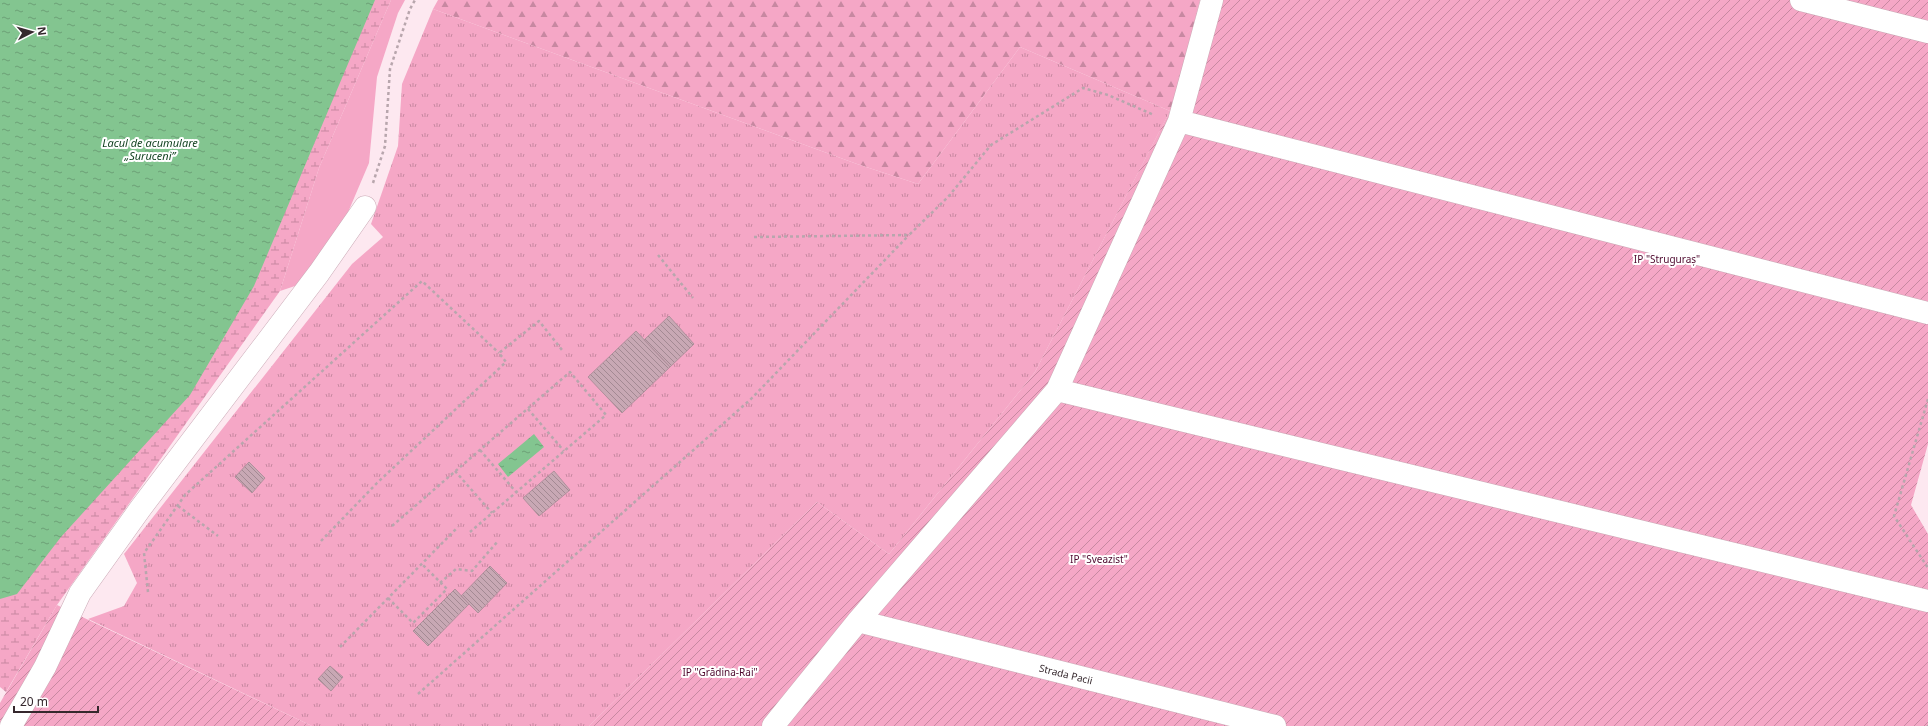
<svg xmlns="http://www.w3.org/2000/svg" width="1928" height="726" font-family="'Noto Sans',sans-serif">
  <style>
    .grass { fill: #f5a7c6 }
    .forest { fill: url(#forest-firs) }
    .wetland { fill: url(#wetland-marsh) }
    .park { fill: url(#park-tufts) }
    .garden { fill: url(#garden-furrows) }
    .water { fill: url(#water-ripples) }
    .building { fill: url(#building-back-hatch); stroke: #b0909c }
    .lines { fill: none; stroke-linecap: round; stroke-linejoin: round }
    .minor-casing { stroke: #caaab6; stroke-width: 23 }
    .path { stroke: #b8a6ad; stroke-width: 2.5; stroke-dasharray: 3 3; stroke-linecap: butt }
    .minor { stroke: #fff; stroke-width: 22 }
    .labels { text-anchor: middle; stroke-width: 4; stroke-linejoin: round; paint-order: stroke }
    .park-label { font-size: 10px; fill: #4e092e; stroke: #fff }
    .street-label { font-size: 10px; fill: #35282d; stroke: #fff }
    .water-label { font-size: 11px; font-style: italic; fill: #0e3f1d; stroke: #fff }
  </style>
  <defs>
    <pattern id="forest-firs" width="22" height="20" patternUnits="userSpaceOnUse"><rect width="22" height="20" fill="#f5a7c6"/><path d="M5 1l3.5 6h-7zM16 11l3.5 6h-7z" fill="#c788a1"/></pattern>
    <pattern id="wetland-marsh" width="20" height="14" patternUnits="userSpaceOnUse"><rect width="20" height="14" fill="#f5a7c6"/><path d="M1 5h8M5 5V1M11 12h8M15 12V8" fill="none" stroke="#c788a1"/></pattern>
    <pattern id="park-tufts" width="24" height="20" patternUnits="userSpaceOnUse"><rect width="24" height="20" fill="#f5a7c6"/><path d="M3 7l-1-3M5 7V3M7 7l1-3M15 17l-1-3M17 17v-4M19 17l1-3" fill="none" stroke="#c788a1"/></pattern>
    <pattern id="garden-furrows" width="10" height="10" patternUnits="userSpaceOnUse"><rect width="10" height="10" fill="#f5a7c6"/><path d="M-1 1l2-2M0 10L10 0M9 11l2-2" fill="none" stroke="#c788a1"/></pattern>
    <pattern id="water-ripples" width="26" height="14" patternUnits="userSpaceOnUse"><rect width="26" height="14" fill="#83c590"/><path d="M2 4q2-2 4 0t4 0M15 11q2-2 4 0t4 0" fill="none" stroke="#6ca076"/></pattern>
    <pattern id="building-back-hatch" width="6" height="6" patternUnits="userSpaceOnUse"><rect width="6" height="6" fill="#c8a8b4"/><path d="M-1 5l2 2M0 0l6 6M5-1l2 2" fill="none" stroke="#a38993"/></pattern>
  </defs>
  <rect width="100%" height="100%" fill="#fde8f0"/>
  <!-- grass -->
  <path class="grass" d="M391 0H405L398 13 377 77 369 163 346 217 298 285 280 291 319 168Z"/>
  <!-- forest -->
  <path class="forest" d="M438 0H1200L1174 103 1170 111 1020 47 918 184 857 164 433 9Z"/>
  <!-- wetland -->
  <path class="wetland" d="M353 0H391L319 168 280 291 57 605 6 692 0 687V562Z"/>
  <!-- park -->
  <path class="park" d="M433 9 857 164 918 184 1020 47 1170 111 1035 372 889 554 817 502 589 726H312L88 619 124 606 137 583 124 554 352 264 383 237 371 224 398 146 402 84Z"/>
  <!-- garden -->
  <path class="garden" d="M1200 0H1928V444L1911 505 1928 534V726H589L817 502 889 554 1035 372 1174 103Z
    M57 605 312 726H0V703Z"/>
  <!-- water -->
  <path class="water" d="M0 0H375L254 286 190 395 61 537 17 594 0 599Z
    M534 434 544 447 508 477 498 464Z"/>
  <!-- building -->
  <path class="building" d="M669 316 694 344 670 367 644 340Z
    M636 331 670 367 622 413 588 377Z
    M249 462 265 478 252 493 235 477Z
    M554 471 570 490 539 516 523 498Z
    M490 566 507 583 478 613 461 596Z
    M455 589 469 604 428 646 413 631Z
    M330 666 343 677 331 691 318 679Z"/>
  <g class="lines">
    <!-- minor casing -->
    <g class="minor-casing">
      <path id="minor" d="M1801 0 1928 32
        M1179 121 1928 313
        M1057 390 1928 601
        M858 621 1275 726
        M11 726 45 667 80 593 140 509 319 273 365 207
        M773 726 858 621 1057 390 1179 121 1212 0"/>
    </g>
    <!-- path -->
    <path class="path" d="M373 183 385 146 390 69 410 9 415 0
      M754 237 909 235 948 197 991 145 1083 88 1108 95 1154 115
      M658 255 693 298
      M1928 399 1894 516 1928 568
      M528 409 564 451
      M480 450 516 492
      M455 471 492 513
      M178 506 218 536
      M392 526 570 372 606 415 470 532
      M321 541 377 483 506 362 499 353 539 321 562 350
      M440 583 456 569 472 571 498 541
      M148 592 144 553 185 495 422 281 499 353
      M388 598 413 623 447 589 422 564
      M340 647 458 527
      M418 694 751 399 909 235
      M1928 726V725"/>
    <!-- minor -->
    <use href="#minor" class="minor"/>
  </g>
  <g class="labels">
    <!-- park labels -->
    <g class="park-label">
      <text x="1667" y="263">IP "Struguraș"</text>
      <text x="1099" y="563">IP "Sveazist"</text>
      <text x="720" y="676">IP "Grădina-Rai"</text>
    </g>
    <!-- street labels -->
    <g class="street-label">
      <text transform="translate(1066 674) rotate(14)" y="4">Strada Pacii</text>
    </g>
    <!-- water labels -->
    <g class="water-label">
      <text x="150" y="147">Lacul de acumulare<tspan x="150" dy="13">„Suruceni”</tspan></text>
    </g>
  </g>
  <!-- north arrow -->
  <g transform="translate(32 32) rotate(84)" stroke="#ffffff" stroke-width="3" paint-order="stroke">
  <path d="M0-3L7 15L0 10L-7 15Z" fill="#35282d"/>
  <text y="-6" font-size="11" font-weight="bold" text-anchor="middle" fill="#35282d">N</text>
  </g>
  <!-- scale -->
  <path d="M14 706v6h84v-6" fill="none" stroke="#35282d" stroke-width="2"/>
  <text x="20" y="706" font-size="12" fill="#35282d" stroke="#ffffff" stroke-width="3" paint-order="stroke">20 m</text>
</svg>
